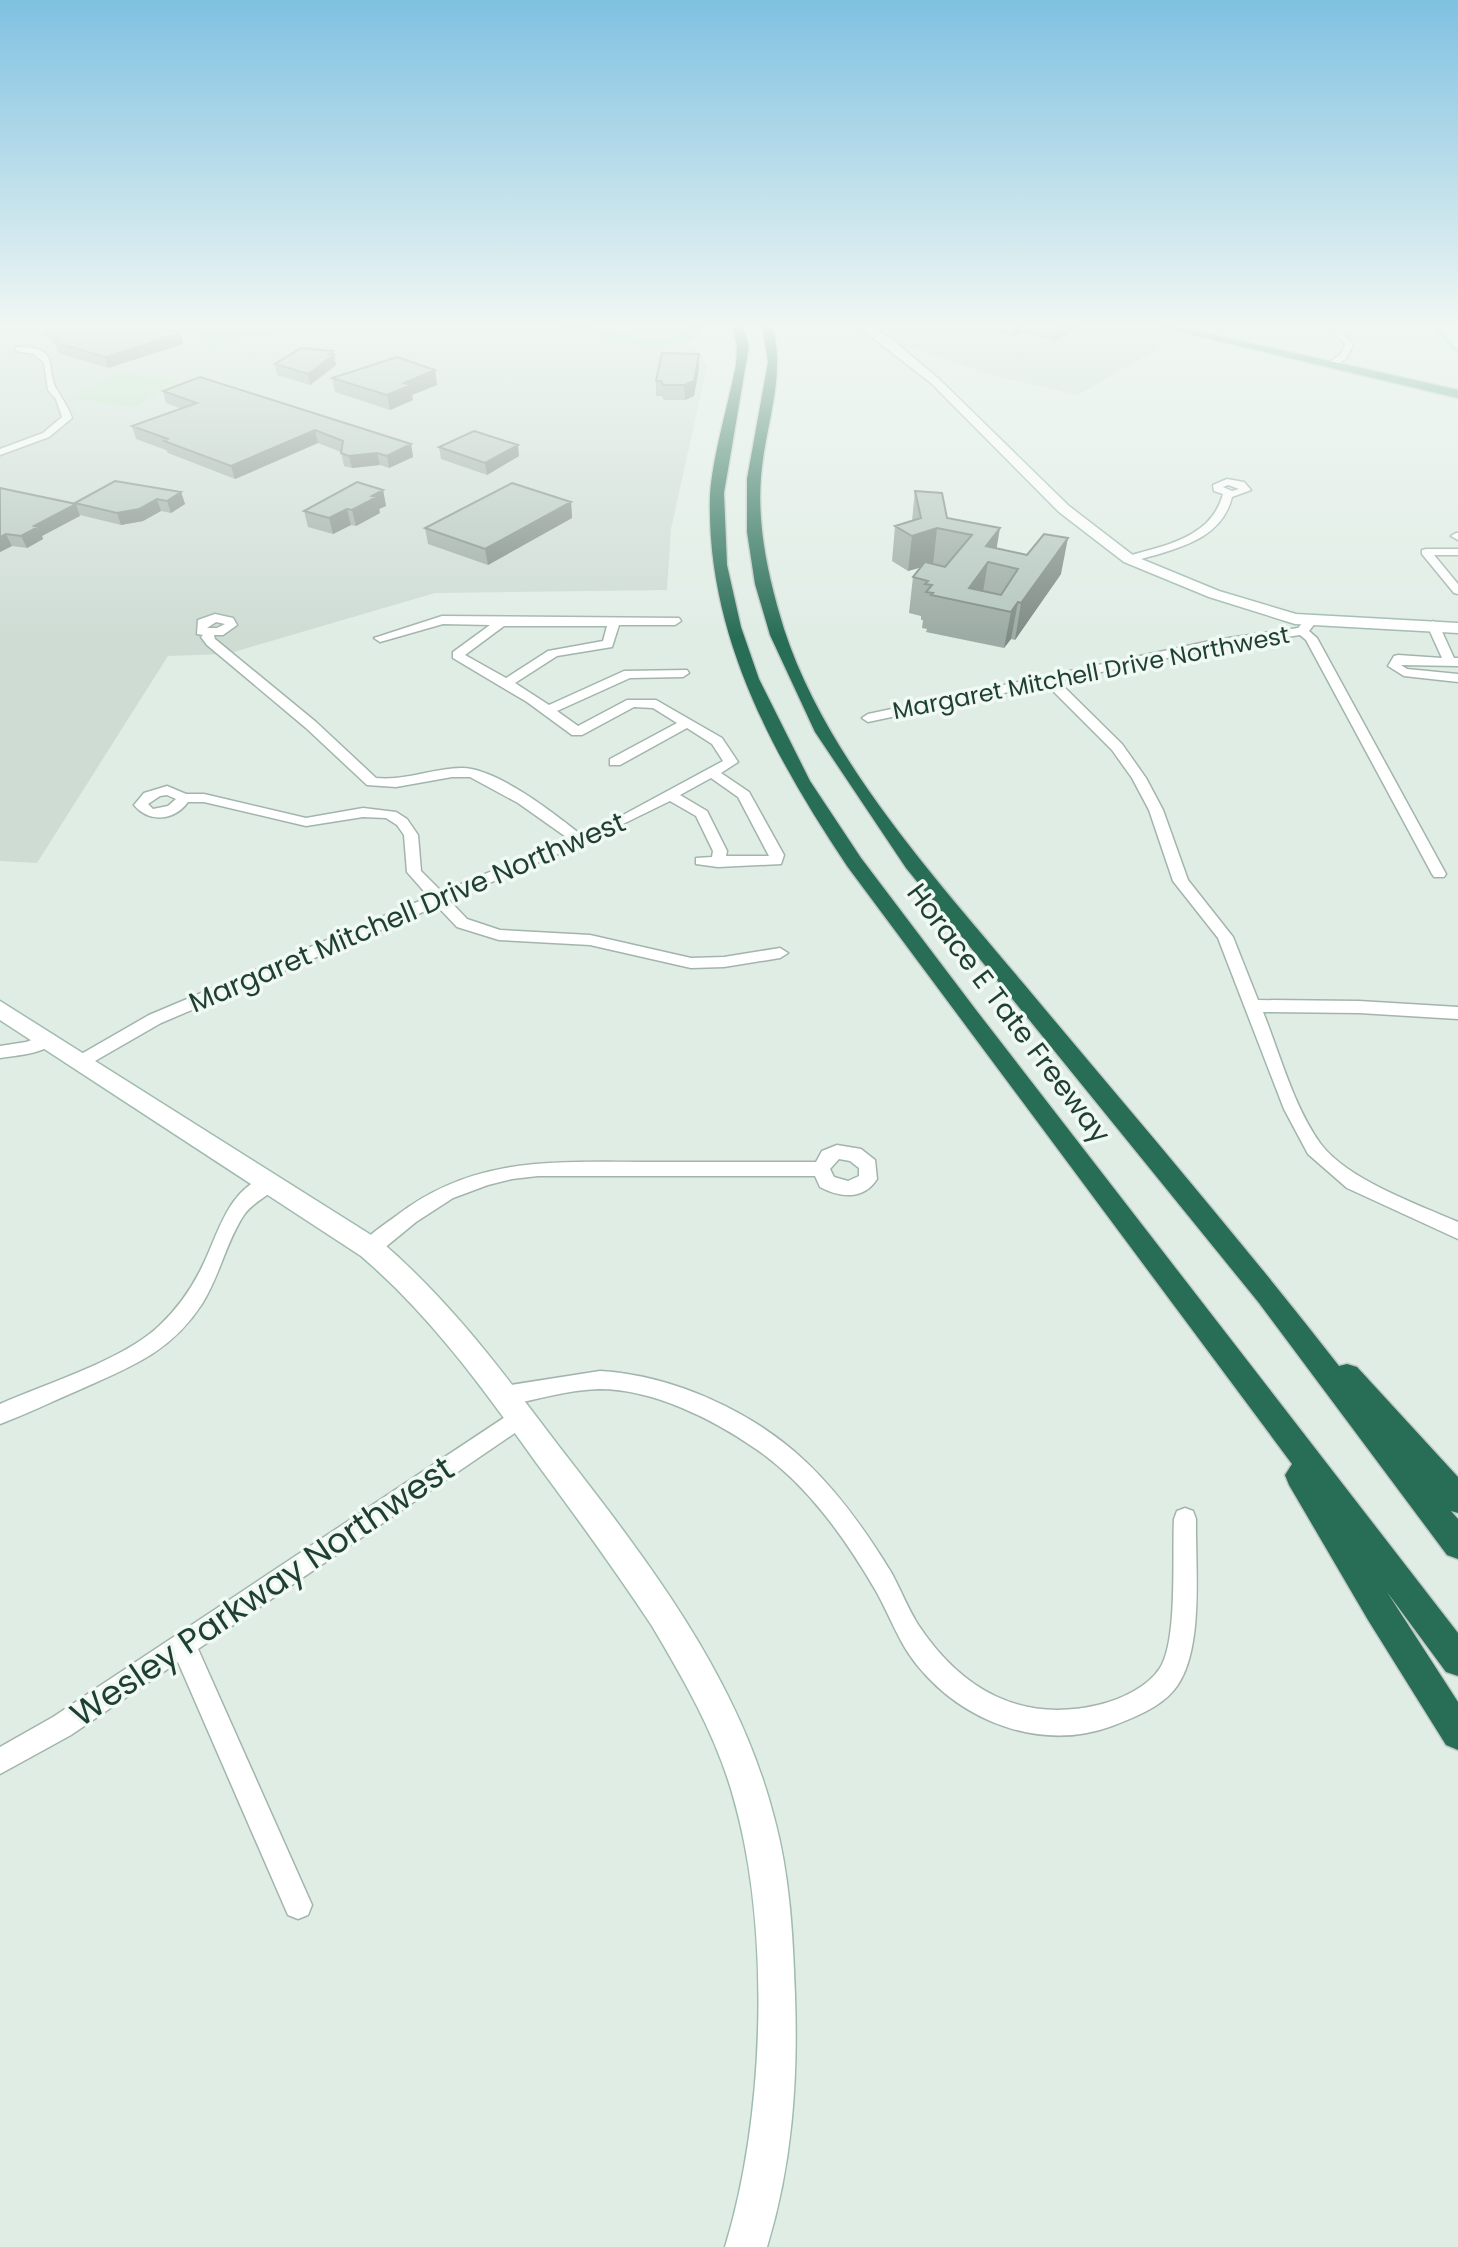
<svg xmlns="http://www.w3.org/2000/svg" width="1458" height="2247" font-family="Poppins,sans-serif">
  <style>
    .built { fill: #cedcd4 }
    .green { fill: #b7e0bc }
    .water { fill: #83d5d7 }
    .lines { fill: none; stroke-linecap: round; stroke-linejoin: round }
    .stream { stroke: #83d5d7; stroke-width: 3 }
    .street-casing { stroke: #a2b5ac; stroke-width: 3 }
    .secondary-casing { stroke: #a0bcaf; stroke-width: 3 }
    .primary-casing { stroke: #c0c9c6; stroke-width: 3 }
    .highway-casing { stroke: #c0c9c6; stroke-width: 3 }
    .street { fill: #fff; fill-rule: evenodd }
    .secondary { fill: #fff; fill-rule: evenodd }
    .primary { fill: #60a68b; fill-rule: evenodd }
    .highway { fill: #286d56; fill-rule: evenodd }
    .wall { fill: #9caba3 }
    .shaded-wall { fill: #7f8b85 }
    .building { fill: #b5c7be; stroke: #7f8b85; stroke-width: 2; fill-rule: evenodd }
    .labels { text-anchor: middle; stroke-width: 7; stroke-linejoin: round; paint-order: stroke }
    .far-street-label { font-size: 24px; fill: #1f3f32; stroke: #f1f9f4 }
    .street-label { font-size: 28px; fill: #1f3f32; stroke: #f1f9f4 }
    .near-street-label { font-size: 34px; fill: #1f3f32; stroke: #f1f9f4 }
  </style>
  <rect width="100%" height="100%" fill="#e0ede5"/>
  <!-- built -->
  <path class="built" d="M8 324H682L707 366 671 529 667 590 435 593 227 654 168 656 37 863 0 861V327Z
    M845 324H1186L1196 326 1078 395 991 375Z"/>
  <!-- green -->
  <path class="green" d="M197 324H271L284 333 212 348 204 347Z
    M118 373 178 380 135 407 73 398Z"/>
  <!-- water -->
  <path class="water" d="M545 324C557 324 571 322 583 324 609 329 676 355 691 324H706L695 338C647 356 591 336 545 324Z"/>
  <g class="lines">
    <!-- stream -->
    <path class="stream" d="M1432 324 1458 353"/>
    <!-- street casing -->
    <g class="street-casing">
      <path id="street" d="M1328 324H1336L1353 345 1346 359 1330 368 1326 365 1340 355 1345 345Z
        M16 347C63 346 44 368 57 390 63 400 68 407 72 418L49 437 0 455V449L43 433 62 417 56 399 48 390 44 363 34 354 16 351Z
        M1227 479 1244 482 1251 490 1232 497C1223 534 1189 545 1156 555 1146 557 1135 562 1125 561V557C1164 545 1211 539 1223 494L1214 491 1213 485ZM1228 485 1239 489 1232 491 1223 487Z
        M1456 533H1458V540L1451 536Z
        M1426 549H1458V555H1434L1458 584V594L1454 593 1422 554V550Z
        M215 614 233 618 237 625 223 635H214L215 639 316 722 376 778C406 781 433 768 462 768 496 768 554 813 580 834L623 815 723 761 712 744 687 728 620 765H610V759L677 723 653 708 634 707 582 735H572L527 702 453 658V652L490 625 443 624 380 642 374 638 442 616 679 618 681 621 675 625H619L612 647 557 656 515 683 549 705 624 671 687 670 689 673 683 677 630 678 557 711 578 726 627 700H656L722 738 738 762 721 773 749 792 784 855 781 864 718 867 696 864V858L712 857 713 851 696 816 670 801 584 843 449 900 467 919 500 930 590 935 691 958 724 957 780 948 788 953 780 958 724 967 691 968 590 945 499 940 457 927 437 906 161 1023 88 1065H76L73 1061 76 1057 149 1015 429 897 407 872 404 835 397 825 386 818 363 817 306 826 204 802H188C174 821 149 823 134 805L144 793 167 786 186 794H204L306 818 363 808 396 812 407 819 418 835 421 871 442 892 569 839 518 803 470 777H452L396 787 367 785 306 728 207 645 201 637 203 635 197 634 198 620ZM216 622 225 624 217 628H207ZM504 626H607L603 641 548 651 506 678 465 655ZM711 778 738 797 769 856H726L727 851 707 811 680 795ZM167 795 176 799 168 806 153 809 148 804 160 796Z
        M1306 619 1316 622 1309 631 1317 638 1446 874 1444 877H1434L1432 874 1306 640 1300 635 1215 648 1058 681 1122 744 1146 778 1163 810 1188 880 1233 937 1258 1000 1359 1001 1458 1007V1019L1359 1013 1263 1012C1280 1054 1293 1105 1320 1143 1346 1179 1417 1204 1458 1222V1239L1347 1188 1308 1154 1284 1109 1218 938 1173 881 1149 810 1132 778 1112 750 1046 684 868 722 862 718 868 714 1215 640 1298 628Z
        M1433 621 1439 625 1454 658H1458V666L1401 665 1407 669 1458 674V682L1404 676 1388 666 1394 656 1398 655 1442 658 1427 625Z
        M49 1034 55 1036 57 1040C45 1054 18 1055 0 1058V1046L26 1042Z
        M837 1145 861 1149 875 1160 877 1179C864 1200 840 1198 820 1187L815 1176H538L512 1179 488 1185 453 1198 416 1222 377 1254 370 1256 363 1254 360 1248C367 1235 384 1225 396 1216 474 1156 552 1162 645 1162 702 1162 759 1162 816 1162L822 1151ZM839 1159 850 1161 859 1168V1176L848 1181 834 1177 830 1169Z
        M270 1175 277 1177 279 1182C272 1196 253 1201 244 1215 227 1240 220 1275 202 1304 170 1353 130 1367 79 1390 53 1401 27 1414 0 1424V1404C47 1383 124 1360 160 1325 178 1308 192 1288 203 1265 220 1230 228 1188 270 1175Z
        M600 1371C673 1375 754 1412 806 1462 840 1494 867 1533 891 1572 901 1590 908 1609 919 1626 962 1690 1021 1723 1098 1705 1120 1700 1148 1687 1160 1668 1178 1640 1172 1555 1174 1519L1177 1511 1185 1508 1193 1511 1196 1519C1195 1566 1205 1653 1174 1690 1159 1708 1133 1718 1112 1726 1041 1752 963 1722 917 1665 899 1643 890 1616 876 1591 845 1538 807 1484 756 1449 713 1419 653 1389 599 1389 567 1390 535 1400 504 1406L496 1403 493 1396 496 1389 504 1386Z
        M520 1407 528 1410 531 1417 528 1424 198 1649 312 1905 308 1915 298 1919 288 1915 178 1662 71 1735 0 1774V1747L53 1717Z"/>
    </g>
    <!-- secondary casing -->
    <g class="secondary-casing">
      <path id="secondary" d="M855 324H867L895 342 939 379 1069 506 1134 556 1219 591 1296 614 1458 623V633L1295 624 1209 597 1124 562 1059 512 931 383Z
        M0 1001 379 1240C451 1301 505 1375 561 1449 648 1561 738 1677 774 1817 790 1875 793 1936 795 1996 798 2082 792 2165 767 2247H725C765 2118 771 1927 733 1796 716 1735 684 1680 652 1626 615 1570 575 1515 535 1461 482 1387 430 1315 361 1256L0 1020Z"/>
    </g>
    <!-- primary casing -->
    <g class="primary-casing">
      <path id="primary" d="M1147 324H1164L1458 390V398Z"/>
    </g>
    <!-- highway casing -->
    <g class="highway-casing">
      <path id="highway" d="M732 324H742L749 346 724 493 727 565 741 627 759 679 810 781 861 858 976 1010 1458 1633V1676L1446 1672 1387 1592 1458 1702V1750L1446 1745 1368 1620 1289 1485 1285 1475 1292 1464 847 866C773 755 706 634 710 496 712 458 729 402 736 364L737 346Z
        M762 324H772C787 377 765 424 761 477 757 529 769 580 784 629 826 759 937 880 1023 983 1129 1110 1238 1236 1339 1366L1347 1364 1357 1367 1458 1477V1513L1451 1511 1458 1519V1559L1447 1555 1259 1303 906 868 815 732 770 635 755 584 747 532V479L768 362Z"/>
    </g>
    <!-- street -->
    <use href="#street" class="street"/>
    <!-- secondary -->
    <use href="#secondary" class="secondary"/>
    <!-- primary -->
    <use href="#primary" class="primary"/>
    <!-- highway -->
    <use href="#highway" class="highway"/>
  </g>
  <!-- wall -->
  <path class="wall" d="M979 324H1087L1055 341 1021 332 1014 336 978 328Z
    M40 325 183 342V344L108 368 58 353 55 343 44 335Z
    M333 351 336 365 310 385 277 375 275 364Z
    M699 368 694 396 685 400H664L662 396H656V381Z
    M435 370 437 385 412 395 413 400 390 410 335 392 332 378Z
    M163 391 411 444 413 457 389 468 380 465 352 468 344 466 341 452 318 443 235 479 168 453 166 450 136 439 132 426 182 409 166 403Z
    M439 447 519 456 487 475 441 459Z
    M0 488 75 504 181 492 185 504 171 513 161 511 143 521 121 525 80 515 42 536 43 539 27 548 12 546 0 552Z
    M383 490 386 506 379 509 380 513 356 526 351 525 333 534 308 527 304 511Z
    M915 491 947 518 997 549 1061 574 1015 640 1011 639 1004 648 926 632 927 629 922 628 923 620H921V616L909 613 913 577 921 567 908 571 892 561 895 526 912 521Z
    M571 502 572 518 488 565 428 544 425 528Z"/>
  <!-- shaded-wall -->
  <path class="shaded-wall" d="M1015 324H1023L1021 332 1014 336Z
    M1058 324H1087L1055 341Z
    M180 332 183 344 108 368 105 357Z
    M333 351 336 365 310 385 308 374Z
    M699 354V368L694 396 685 400 684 385Z
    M435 370 437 385 412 395 413 400 390 410 387 395 404 383Z
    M315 430 318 443 235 479 231 466Z
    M411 444 413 457 389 468 387 456Z
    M518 445 519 456 487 475 485 463Z
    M377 453 380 465 352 468 349 456Z
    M383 490 386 506 379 509 380 513 356 526 352 510 372 496Z
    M181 492 185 504 171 513 167 501Z
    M157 499 161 511 143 521 121 525 117 513Z
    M571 502 572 518 488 565 485 549Z
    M76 504 80 516 42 536 43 539 27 548 21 536 34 526Z
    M347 509 351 525 333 534 329 518Z
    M937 528 933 564 908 571 912 536Z
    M1000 528 994 564 988 562 982 598 969 588 986 546Z
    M6 534 12 546 0 552V537Z
    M1068 538 1061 574 1015 640 1021 603Z
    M1018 602 1011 639 1004 648 1011 612Z"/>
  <!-- building -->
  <path class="building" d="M46 324H146L180 332 177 333 179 334 105 357 54 342 61 340 40 325Z
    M301 348 333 351 329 354 334 355 308 374 275 364Z
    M662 353 699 354 694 381 684 385H663L661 381H656Z
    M397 357 435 370 404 383 411 385 387 395 332 378Z
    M200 377 411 444 387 456 377 453 349 456 341 453 343 441 315 430 231 466 164 441 168 439 132 426 197 403 163 391Z
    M474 431 518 445 485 463 439 447Z
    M115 481 181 492 167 501 157 499 139 509 117 513 75 503Z
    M357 482 383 490 372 496 377 497 352 510 347 509 329 518 304 511Z
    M512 483 571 502 485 549 425 528Z
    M0 488 76 504 34 526 38 527 21 536 6 534 0 537Z
    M915 491 942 493 947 518 1000 528 986 546 1027 555 1044 534 1068 538 1021 603 1018 602 1011 612 931 595 933 593 926 592 932 585 925 584 928 581 913 577 925 562 945 567 972 535 937 528 912 536 895 526 921 518ZM988 562 1018 569 1001 595 969 588Z"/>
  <!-- sky -->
  <linearGradient id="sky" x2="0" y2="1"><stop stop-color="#7fc1e1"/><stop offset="0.51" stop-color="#f1f7f3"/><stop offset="1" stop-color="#f1f7f3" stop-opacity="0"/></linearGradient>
  <rect width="1458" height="638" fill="url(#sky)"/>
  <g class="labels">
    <!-- far-street labels -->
    <g class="far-street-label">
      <text transform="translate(1091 673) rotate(-11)" y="8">Margaret Mitchell Drive Northwest</text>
    </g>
    <!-- street labels -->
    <g class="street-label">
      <text transform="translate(407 912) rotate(-23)" y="10">Margaret Mitchell Drive Northwest</text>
      <text transform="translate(1009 1013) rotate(53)" y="10">Horace E Tate Freeway</text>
    </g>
    <!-- near-street labels -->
    <g class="near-street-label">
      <text transform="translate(262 1591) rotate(-34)" y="12">Wesley Parkway Northwest</text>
    </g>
  </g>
</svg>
